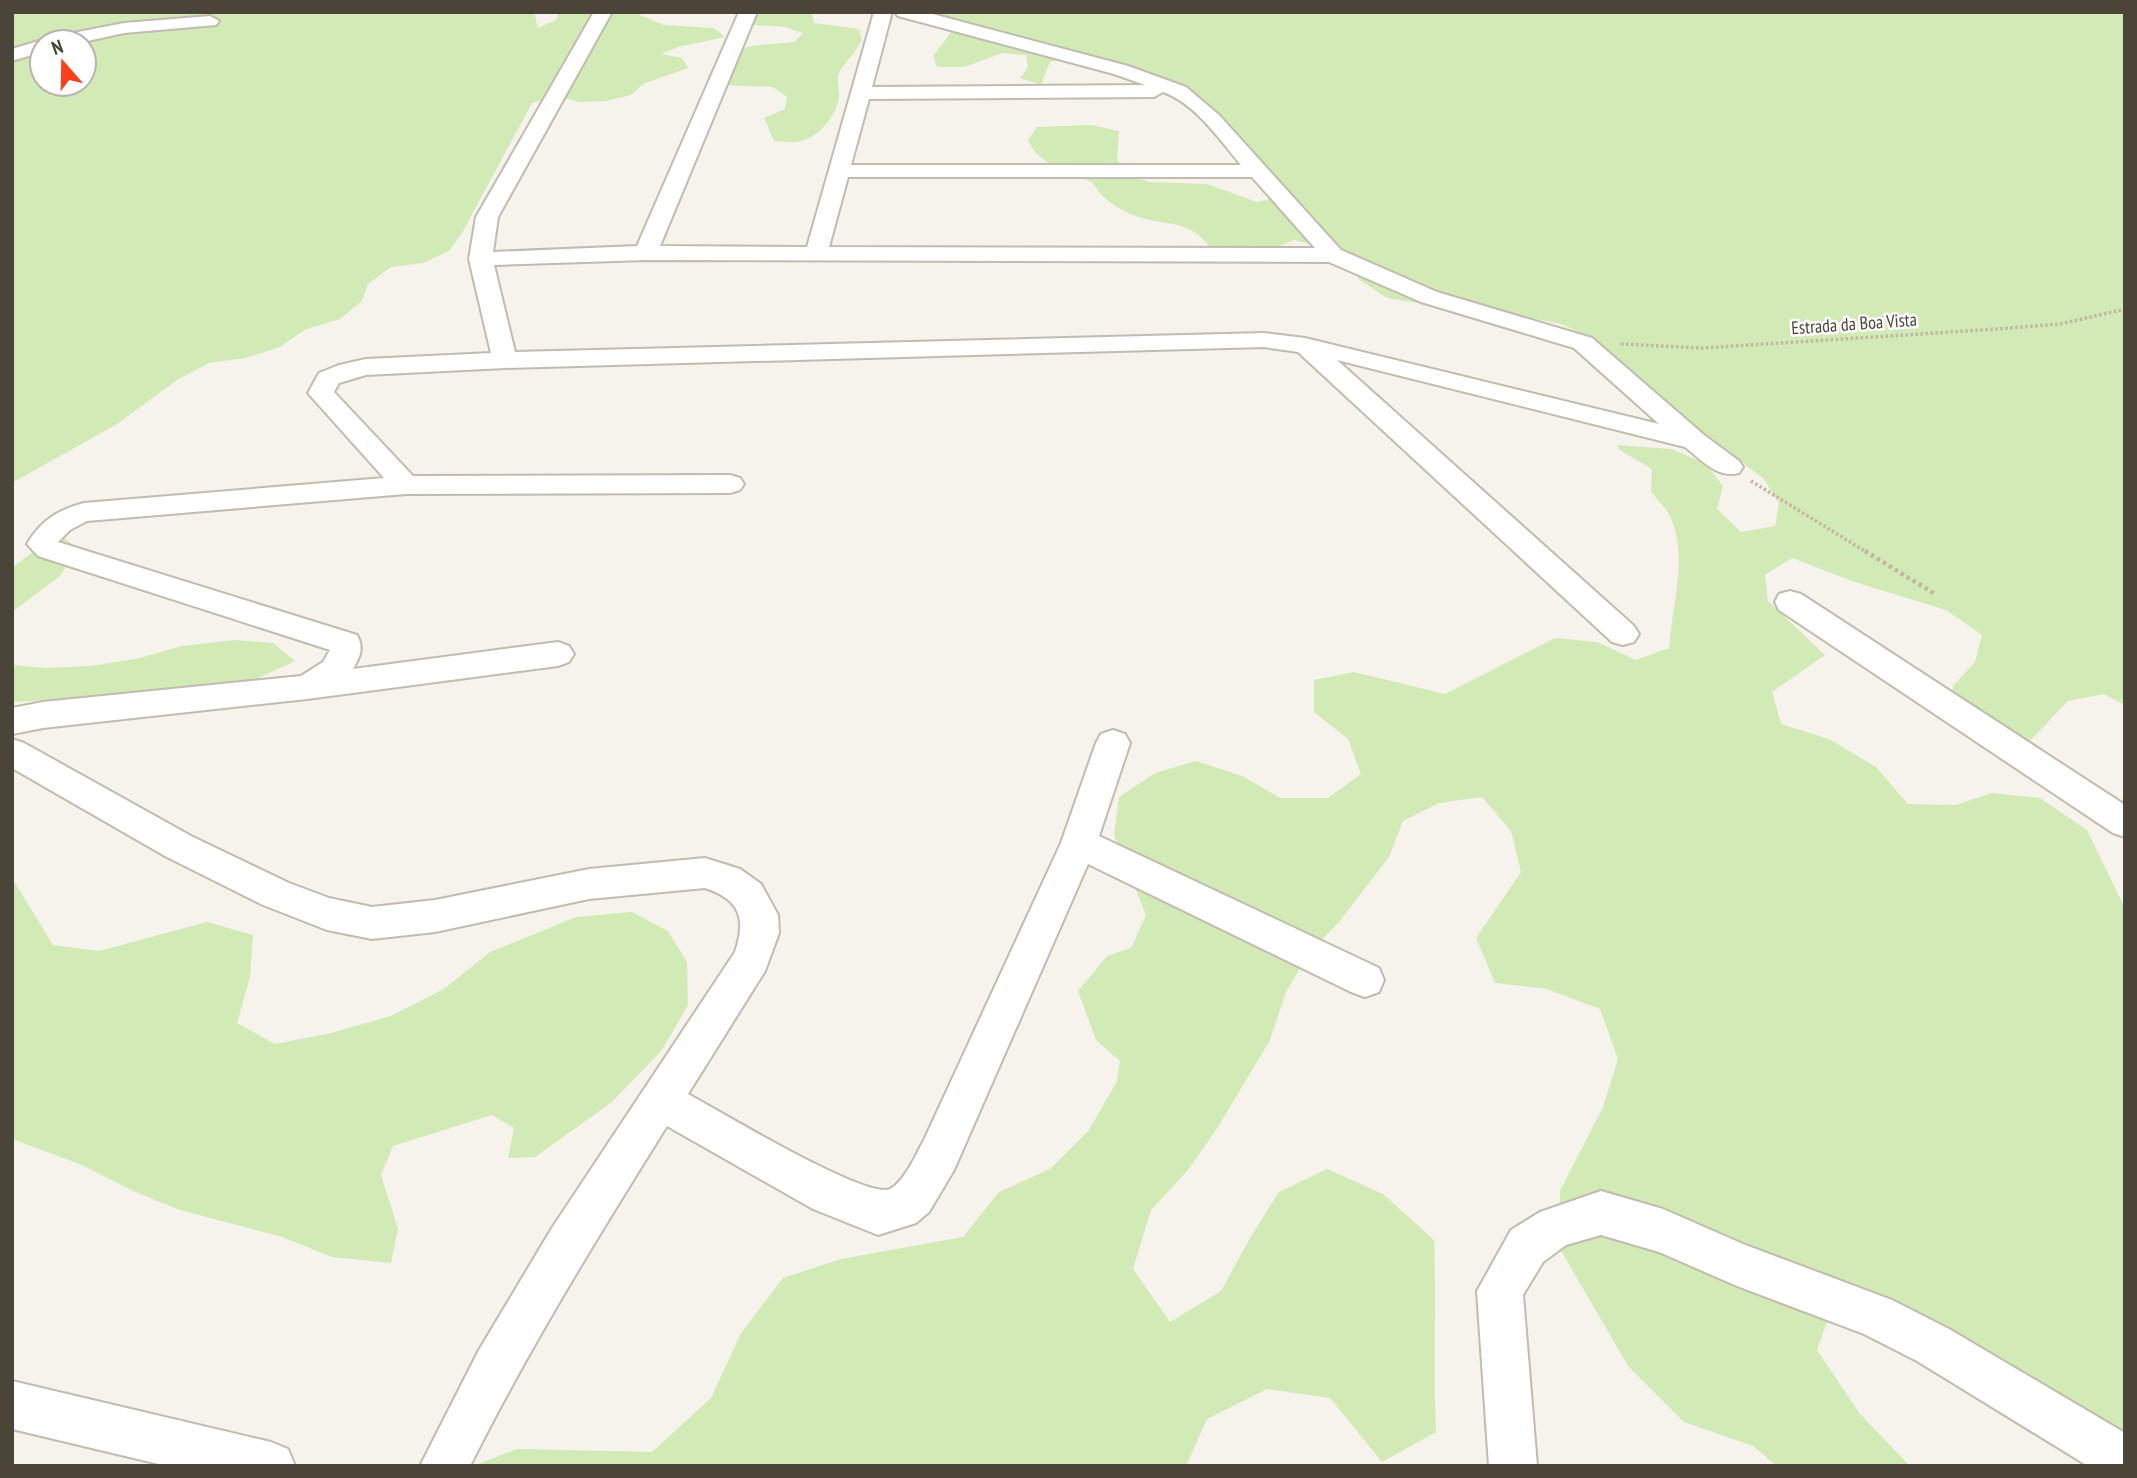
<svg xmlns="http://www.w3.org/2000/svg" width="2137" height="1478" font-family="'PT Sans Narrow',sans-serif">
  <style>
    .green { fill: #d2eab5; fill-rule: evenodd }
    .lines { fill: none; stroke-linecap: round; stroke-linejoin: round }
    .minor-casing { stroke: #c2bbae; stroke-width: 4 }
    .path-far1 { stroke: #c4b79f; stroke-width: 3.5; stroke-dasharray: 2.5 2.5; stroke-linecap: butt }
    .path { stroke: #c4b79f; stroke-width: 4.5; stroke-dasharray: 3.5 3.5; stroke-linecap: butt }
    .minor { fill: #fff; fill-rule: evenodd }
    .labels { text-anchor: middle; stroke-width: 5; stroke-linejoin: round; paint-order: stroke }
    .far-street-label { font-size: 18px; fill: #4b4439; stroke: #fff }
  </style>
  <rect width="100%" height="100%" fill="#f6f3ec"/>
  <!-- green -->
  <path class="green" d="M12 12H534L538 28 556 20 559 12H634L663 25 714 28 725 37 678 47 661 54 682 58 688 68 643 84 631 95 606 101 579 102 558 96 532 103 462 233 449 251 423 263 391 267 368 284 362 301 340 319 306 329 280 347 245 358 209 363 177 380 117 424 12 483ZM42 42H84V84H42Z
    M735 12H811L814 23 859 29 862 39C857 52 847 59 840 71 835 80 840 88 839 97 836 116 820 136 801 141 793 143 782 141 774 141L764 118 785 109 787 97 773 87 723 85 708 76C732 42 756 46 794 42L803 33 785 27 738 24Z
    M922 12H2125V705L2104 694 2068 701 2025 746 1981 748 1951 716 1953 686 1975 662 1982 635 1946 610 1855 582 1792 558 1765 575 1768 601 1825 655 1772 692 1781 724 1829 739 1876 767 1908 804 1956 805 1992 793 2040 798 2087 830 2125 908V1466L1835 1300 1817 1350 1860 1414 1910 1466H1777L1753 1446 1684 1422 1628 1366 1559 1247 1560 1191 1603 1107 1618 1059 1600 1009 1547 989 1495 983 1476 938 1521 872 1511 831 1482 797 1439 803 1403 821 1389 857 1339 922 1309 953 1286 992 1270 1040 1218 1127 1188 1170 1151 1210 1133 1269 1170 1322 1221 1291 1250 1238 1279 1192 1327 1169 1383 1194 1434 1240C1437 1304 1433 1368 1436 1432L1382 1462 1330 1398 1267 1389 1207 1419 1186 1466H473L517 1449 652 1452 711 1398 741 1333 783 1278 841 1259 963 1237 999 1192 1050 1169 1089 1130 1117 1081 1120 1061 1096 1040 1078 991 1107 956 1131 948 1146 915 1114 835 1119 797 1155 773 1196 761 1242 776 1280 798H1328L1361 774 1348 739 1314 712V680L1354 672 1445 694 1555 638 1597 642 1636 660 1669 648C1672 605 1688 560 1671 518 1667 508 1657 500 1651 492L1652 469 1620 450 1617 445 1671 449 1705 463 1723 486 1717 509 1741 532 1775 526 1779 503 1763 478 1652 396 1590 337 1561 324 1525 317 1492 315 1387 298 1360 280 1345 262 1326 248 1294 240 1270 250 1240 251 1209 246C1189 220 1170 226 1142 218 1128 214 1109 204 1100 193 1096 188 1094 183 1089 181 1065 167 1041 168 1028 140L1037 127 1091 125 1119 131 1117 159 1125 173 1149 182 1207 184 1257 202 1284 196 1193 97 1072 56 1050 62 1041 85 1020 78 1028 67 1026 55 1003 53 964 67H937L933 56 956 26Z
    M58 533 77 548 60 576 12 612V568Z
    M234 640 273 643 295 661 250 682 69 699 12 702V665L47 668 91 666 136 659 182 646Z
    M12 878 53 945 99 951 207 922 253 935 250 977 237 1023 275 1044 331 1033 391 1016 444 989 490 952 576 917 632 912 668 931 687 962 688 1005 662 1050 612 1102 535 1157 508 1158 514 1128 492 1115 393 1146 381 1175 398 1229 391 1263 332 1257 282 1237 180 1210 133 1191 82 1165 12 1139Z"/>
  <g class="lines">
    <!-- minor casing -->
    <g class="minor-casing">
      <path id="minor" d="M594 12H612L498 217 493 252 637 246 739 12H757L660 246 807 247 874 12H892L872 87 1145 85 1114 74 898 16 895 12H925L1128 66 1186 87 1219 115 1341 250 1437 292 1592 338 1704 435 1739 461 1743 467 1739 473C1717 479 1701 459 1685 447L1337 360 1634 626 1639 634 1634 642 1623 645 1612 642 1298 352 1264 347 505 368 366 375 339 383 334 392 413 476 730 475 740 478 744 484 740 490 730 493 406 494 87 521 70 530 58 542 357 635C364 648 360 657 353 669L558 642 569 646 574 654 569 662 558 666 307 699 43 728 12 734V708L43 702 301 676 323 662 330 650 38 556 27 544C41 520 58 510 84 503L384 478 308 393 319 373 339 365 366 359 491 353 469 259 476 217ZM1163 92C1195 103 1220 140 1241 165H851L869 99 1154 97ZM848 177H1252L1315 248 829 247ZM646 260 1329 262 1421 302 1574 348 1659 424 1305 338 1264 333 515 352 494 265Z
        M210 16 219 21 216 25 124 33 83 42H42V52L12 61V49L42 40 48 42 57 36 124 23Z
        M1790 591 1801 594 2125 805V837L2113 833 1779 610 1775 602 1779 594Z
        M1113 730 1125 734 1130 743 1099 836 1379 968 1384 980 1379 992 1365 997 1351 992 1088 864 954 1170 929 1212 916 1223 878 1235 813 1209 667 1126C597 1238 529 1348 470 1466H420L479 1350 552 1228 735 952C746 919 741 900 705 888L589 899 435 932 372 939 327 930 263 905 165 856 12 768V739L24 743 191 836 289 883 329 898 372 907 435 900 589 869 705 858 740 869 761 884 778 915 779 933 765 971 688 1094C718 1110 866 1200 890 1189 905 1181 916 1154 924 1140L1061 843 1096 743 1101 734Z
        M1601 1191 1663 1209 1743 1244 1892 1300 1949 1329 2125 1433V1466H2088L1917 1361 1864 1334 1737 1286 1659 1252 1601 1235 1566 1245 1543 1262 1523 1295 1537 1466H1489L1477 1291 1511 1230 1540 1212Z
        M12 1381 271 1442 288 1449 295 1466H167L12 1429Z"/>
    </g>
    <!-- path-far1 -->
    <path class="path-far1" d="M1621 344 1703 348 1997 329 2060 324 2125 309
      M1751 481 1868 553"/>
    <!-- path -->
    <path class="path" d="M1865 551 1935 594"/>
    <!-- minor -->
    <use href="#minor" class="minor"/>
  </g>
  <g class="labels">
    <!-- far-street labels -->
    <g class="far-street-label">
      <text transform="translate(1854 324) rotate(-4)" y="6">Estrada da Boa Vista</text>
    </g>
  </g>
  <!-- border -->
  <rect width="2137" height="1478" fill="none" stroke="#4b4439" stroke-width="28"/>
  <!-- north arrow -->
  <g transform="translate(63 63) rotate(340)"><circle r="33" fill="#ffffff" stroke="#b7b4b0" stroke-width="2"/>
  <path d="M0-5L12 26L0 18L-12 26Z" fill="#fc3f1d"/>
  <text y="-10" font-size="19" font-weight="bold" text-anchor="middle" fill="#4b4439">N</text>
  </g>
</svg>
